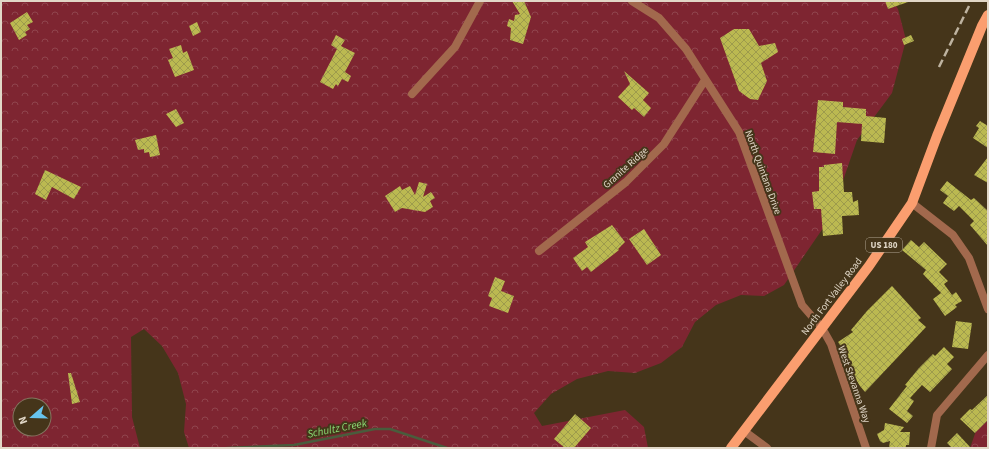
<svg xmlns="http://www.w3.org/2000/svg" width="989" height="449" font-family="'Source Sans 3',sans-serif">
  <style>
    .forest { fill: url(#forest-crowns); fill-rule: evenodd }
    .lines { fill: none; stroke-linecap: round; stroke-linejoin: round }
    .stream { stroke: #495c3c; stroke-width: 2.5 }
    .building { fill: url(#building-cross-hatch) }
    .street { stroke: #a2694d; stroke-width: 8 }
    .primary { stroke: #fb9e6f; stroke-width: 10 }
    .rail { stroke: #beb3a0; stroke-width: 2.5; stroke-dasharray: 8 4; stroke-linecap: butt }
    .labels { text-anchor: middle; stroke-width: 4; stroke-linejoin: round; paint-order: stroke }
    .shield { fill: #45351a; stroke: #b2a693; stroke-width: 1 }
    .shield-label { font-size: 9px; font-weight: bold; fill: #e1d7c7 }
    .street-label { font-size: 10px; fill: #e1d7c7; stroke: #45351a }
    .water-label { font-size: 11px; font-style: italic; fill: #8ad973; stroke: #45351a }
  </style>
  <defs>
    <pattern id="forest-crowns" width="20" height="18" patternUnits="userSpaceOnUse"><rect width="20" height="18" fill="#7e2531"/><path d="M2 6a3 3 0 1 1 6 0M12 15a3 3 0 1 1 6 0" fill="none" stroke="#90444d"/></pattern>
    <pattern id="building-cross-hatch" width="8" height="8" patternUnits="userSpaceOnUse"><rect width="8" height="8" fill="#bbb951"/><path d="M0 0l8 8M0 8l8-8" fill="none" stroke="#9d9b4c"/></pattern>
  </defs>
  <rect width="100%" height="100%" fill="#45351a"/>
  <!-- forest -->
  <path class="forest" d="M1 1H893L898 9 906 40 892 93 857 140 830 218 784 285 764 296 741 295 716 305 695 322 682 347 661 363 635 373 608 371 577 379 551 394 534 413 542 426 625 410 644 427 648 448H189L184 432 186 404 178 373 162 346 144 329 131 337 132 417 140 448H1ZM20 405H44V429H20Z
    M988 420V448H970L976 431Z"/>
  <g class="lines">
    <!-- stream -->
    <path class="stream" d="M227 448 294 445 375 429H390L447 448"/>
  </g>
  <!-- building -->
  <path class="building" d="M512 1H524L531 17 523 44 510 40 511 28 507 26 509 19 514 21 515 15 520 14Z
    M885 1H908V2L888 9Z
    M27 12 33 22 27 25 30 29 25 32 27 35 19 40 10 23Z
    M197 22 201 32 193 36 189 26Z
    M734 29H749L759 46 775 43 778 52 761 63 767 81 758 100 750 99 739 91 720 38Z
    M336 35 345 40 341 46 355 53 345 72 351 76 348 82 342 79 338 86 336 84 333 89 320 82 337 49 331 45Z
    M911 35 914 41 904 45 902 39Z
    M181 45 183 53 187 51 194 70 175 77 168 60 173 58 169 49Z
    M624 71 649 93 643 100 651 108 644 117 634 108 632 110 618 97 630 84Z
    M818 100 843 102V107L866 109V116L886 118 884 143 861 141 862 124 837 122 835 154 813 152Z
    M176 109 184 123 176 127 166 114Z
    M980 121 988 126V148L973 138 979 128 976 126Z
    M156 135 160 155 150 157 149 152 144 153V149L138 150 135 140Z
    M988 157V183L974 175Z
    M842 163 844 192H852L853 202 858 200 859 215 842 216 843 234 823 236 821 209H814L812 192 819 191V167H824V165Z
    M45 170 81 187 74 199 52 187 46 200 35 194Z
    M947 181 971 200 974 198 988 211V246L970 225 974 221 959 206 954 211 943 203 948 196 940 190Z
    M419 182 427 184 423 197 431 192 435 198 430 201 433 207 425 212 402 208 395 212 385 196 400 186 402 190 410 186 415 195Z
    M612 225 625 242 618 249 619 250 591 272 587 267 582 271 573 258 588 247 585 242Z
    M644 229 661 255 647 265 629 239Z
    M911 240 919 247 924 242 947 264 939 272 948 281 944 284 952 295 956 292 962 301 955 305 957 307 945 316 933 299 941 293 923 274 926 270 902 250Z
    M495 277 505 281 501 291 514 296 508 313 489 306 492 298 488 296Z
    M892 286 921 318 918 320 926 327 865 392 860 386 848 367 852 364 838 342 853 332 851 330 867 311Z
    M956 321 972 323 968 349 952 347Z
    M944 347 954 357 947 364 952 369 930 392 922 385 910 398 914 401 907 411 913 416 907 423 889 409 907 386 905 385 919 368 933 354 935 356Z
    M68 373H71L80 402 72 404Z
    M988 395V420L975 433 960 419 970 409 972 410Z
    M575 414 591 428 574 448H565L554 439Z
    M885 423 904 427 900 432H910L909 445H906V448H889L890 441 883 443 880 441 877 434 884 430Z
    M957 433 971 448H952L947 443Z"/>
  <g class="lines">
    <!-- street -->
    <path class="street" d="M632 1 659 18 686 49 739 132 802 305 822 328 831 344 866 448
      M412 94 455 47 480 1
      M912 203 953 235 969 258 988 309
      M539 251 626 182 664 144 705 80
      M744 431 767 448
      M931 448 937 415 988 355"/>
    <!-- primary -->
    <path class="primary" d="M731 448 869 266 912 203 937 136 982 26 988 15"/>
    <!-- rail -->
    <path class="rail" d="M939 67 970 4"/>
  </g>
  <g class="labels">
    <!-- shield labels -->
    <rect class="shield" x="866" y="238" width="36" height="14" rx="3"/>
    <g class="shield-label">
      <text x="884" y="248">US 180</text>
    </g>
    <!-- street labels -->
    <g class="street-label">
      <text transform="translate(625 167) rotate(-42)" y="4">Granite Ridge</text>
      <text transform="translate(764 172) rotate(70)" y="4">North Quintana Drive</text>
      <text transform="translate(831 296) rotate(-53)" y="4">North Fort Valley Road</text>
      <text transform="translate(855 384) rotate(71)" y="4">West Stevanna Way</text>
    </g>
    <!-- water labels -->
    <g class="water-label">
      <text transform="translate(337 428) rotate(-11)" y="4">Schultz Creek</text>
    </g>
  </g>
  <!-- border -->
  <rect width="989" height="449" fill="none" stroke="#e1d7c7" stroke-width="4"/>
  <!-- north arrow -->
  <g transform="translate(32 417) rotate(250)"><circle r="19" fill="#45351a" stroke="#83765f"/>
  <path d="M0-3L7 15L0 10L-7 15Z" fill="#67c4ef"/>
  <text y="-6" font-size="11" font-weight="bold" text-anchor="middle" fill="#e1d7c7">N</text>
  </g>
</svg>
